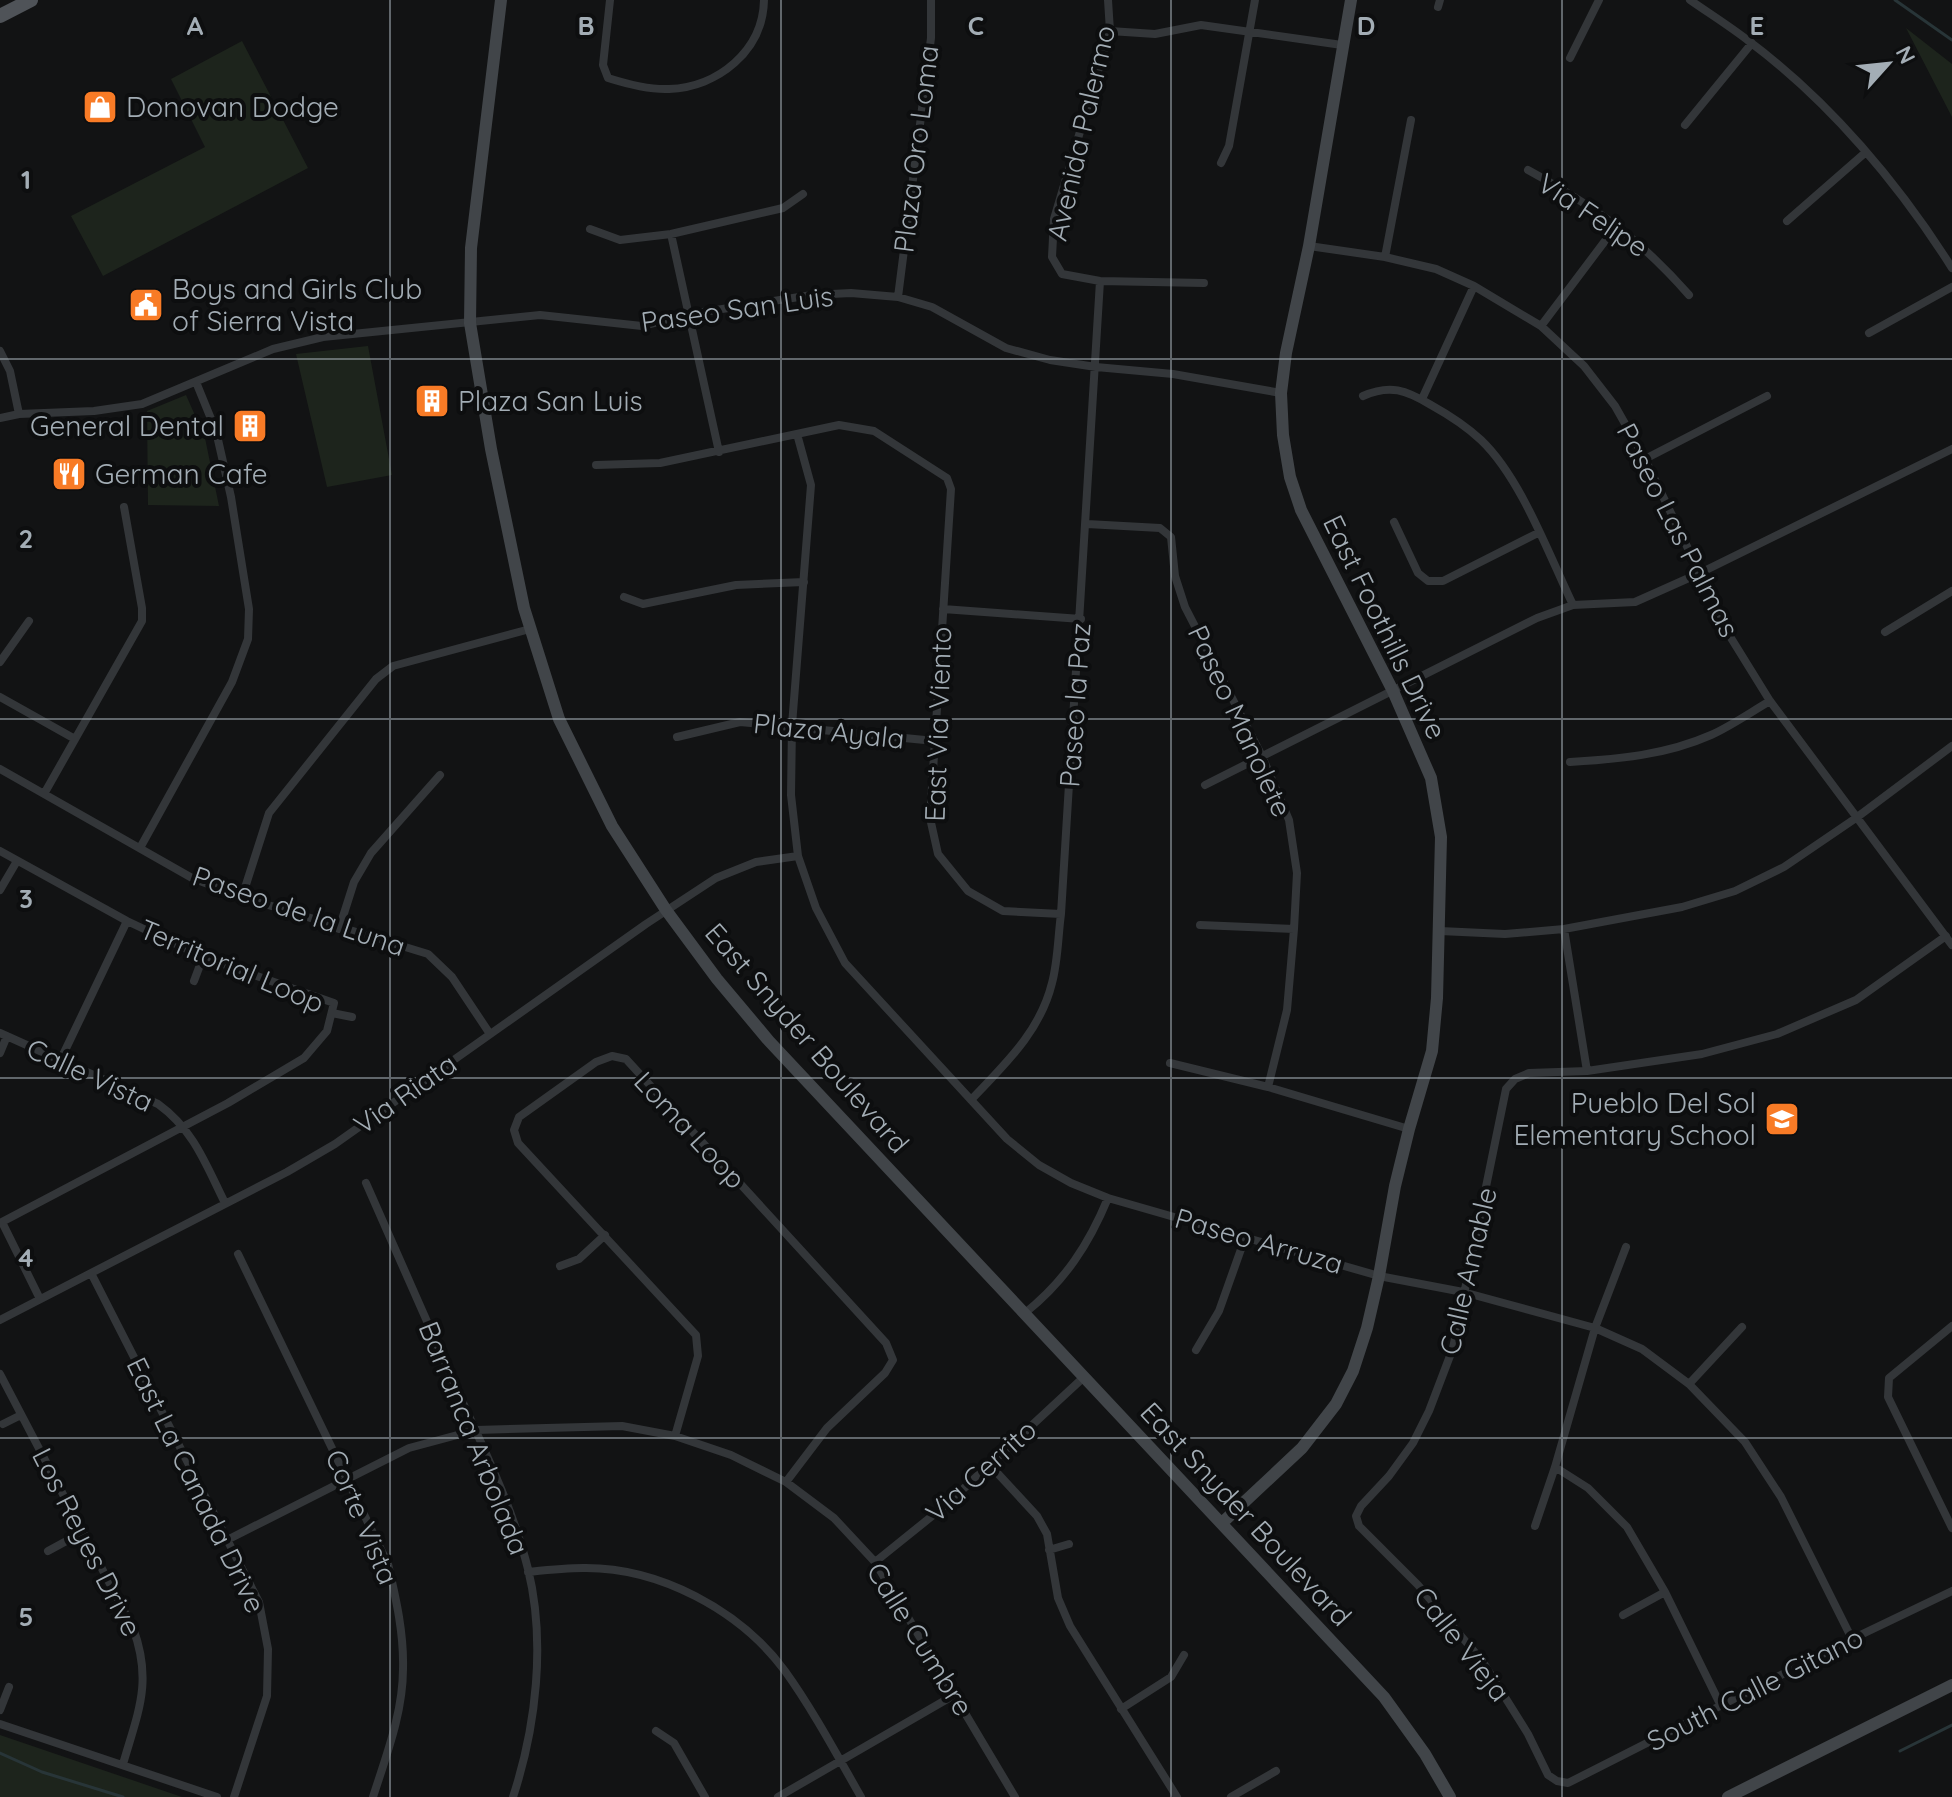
<svg xmlns="http://www.w3.org/2000/svg" width="1952" height="1797" font-family="Quicksand,sans-serif">
  <style>
    .green { fill: #1d241c }
    .lines { fill: none; stroke-linecap: round; stroke-linejoin: round }
    .stream { stroke: #283538; stroke-width: 3 }
    .street { stroke: #333639; stroke-width: 8 }
    .secondary { stroke: #414549; stroke-width: 12 }
    .primary { stroke: #4f5358; stroke-width: 14 }
    .grid { fill: none; stroke: #a3adb5; stroke-width: 2; stroke-opacity: 0.55 }
    .labels { text-anchor: middle; stroke-width: 8; stroke-linejoin: round; paint-order: stroke }
    .poi-label { font-size: 28px; fill: #a3adb5; stroke: #0d0e0f; text-anchor: start }
    .street-label { font-size: 28px; fill: #a3adb5; stroke: #0d0e0f }
    .grid-label { font-size: 26px; text-anchor: middle; font-weight: bold; fill: #a3adb5; stroke: #0d0e0f; stroke-width: 8; stroke-linejoin: round; paint-order: stroke }
  </style>
  <rect width="100%" height="100%" fill="#121314"/>
  <!-- green -->
  <path class="green" d="M1906 28 1952 64V117Z
    M242 41 308 168 103 276 71 216 205 147 171 79Z
    M368 346 392 475 327 487 296 354Z
    M186 395 205 438 219 506 148 505 147 411Z
    M0 1735 182 1797H0Z"/>
  <g class="lines">
    <!-- stream -->
    <path class="stream" d="M1895 0 1952 40
      M1900 1751 1952 1725
      M0 1753 42 1772 123 1797"/>
    <!-- street -->
    <path class="street" d="M610 0 603 65 608 78C627 84 649 90 669 89 718 87 763 51 764 0
      M1108 0 1110 31 1054 219 1052 257 1062 274 1100 281 1204 283
      M1690 0C1710 14 1731 27 1750 42 1830 102 1899 184 1952 268
      M1438 7 1440 0
      M1110 31 1155 34 1201 25 1342 45
      M1570 58 1599 0
      M1685 125 1752 43
      M1221 163 1229 146 1255 0
      M1528 170C1595 207 1638 237 1689 295
      M1787 221 1866 152
      M590 229 620 240 671 234 783 208 803 194
      M671 234 719 452
      M1309 246 1385 257 1436 269 1474 286 1541 326 1584 366 1615 406 1645 459 1731 638 1770 701 1952 945
      M1385 257 1411 120
      M898 297 931 38V0
      M1541 326 1617 225
      M1869 333 1952 287
      M0 351 10 371 19 414
      M1363 396C1390 384 1406 390 1431 405 1449 415 1466 426 1481 440 1521 478 1549 555 1573 605
      M1422 399 1474 286
      M0 418 19 414 94 411 142 404 273 349 323 337 540 315 642 326 690 314 812 295 851 293 898 297 932 307 1006 348 1050 360 1096 367 1173 374 1281 393
      M797 434 811 485 792 725 791 795 798 856 816 908 845 963 1007 1139 1039 1165 1071 1183 1108 1198 1379 1276 1463 1292 1595 1328 1642 1349 1689 1384 1745 1442 1781 1497 1852 1639
      M1645 459 1767 396
      M596 465 660 463 839 425 874 431 947 478 951 489 930 818 938 854 968 891 1003 911 1061 914
      M1394 522 1418 573 1428 581H1443L1538 533
      M1087 524 1160 528 1171 537 1175 576 1185 607 1262 756 1289 820 1297 873 1294 929 1287 1010 1268 1087
      M624 597 643 604 736 585 804 582
      M943 609 1081 619
      M1885 632 1952 591
      M0 662 29 621
      M0 697 75 739
      M677 737 740 722 935 741
      M1570 762C1619 759 1666 755 1711 735 1731 726 1751 712 1770 701
      M0 769 192 878 242 897 428 954 452 977 490 1034
      M1205 785 1537 618 1573 605 1635 602 1700 573 1952 449
      M44 794 142 621V608L124 507
      M140 848 232 682 248 639 249 609 231 497 216 431 196 382
      M0 851 127 921 203 957 334 1003 327 1031 304 1058 228 1103 0 1223
      M0 890 17 861
      M242 897 269 813 376 679 393 666 530 629
      M1200 925 1294 929
      M339 929 354 882 371 853 440 775
      M1564 929 1587 1071
      M1440 931 1505 934 1564 929 1682 907 1735 891 1784 867 1856 818 1952 746
      M1946 936 1856 1000 1777 1034 1702 1054 1587 1071 1529 1073 1515 1079 1506 1089 1453 1348 1429 1411 1413 1443 1389 1476 1361 1506 1356 1516 1359 1526 1418 1585 1483 1662 1528 1734 1548 1775 1557 1781 1568 1783 1852 1639 1952 1591
      M194 981 203 957
      M332 1013 352 1017
      M0 1033 158 1104C194 1130 206 1165 225 1203
      M0 1053 7 1036
      M60 1061 127 921
      M1170 1063 1268 1087 1409 1129
      M971 1100C1005 1064 1040 1032 1052 983 1058 961 1058 936 1061 914L1100 281
      M366 1183C397 1253 428 1324 459 1394 485 1451 513 1509 528 1569 546 1642 536 1727 513 1797
      M2 1222 40 1299
      M238 1254 388 1564C396 1599 404 1633 403 1669 403 1713 386 1756 373 1797
      M560 1266 579 1259 605 1235
      M91 1273 259 1602 268 1649 267 1696 234 1797
      M1025 1313C1065 1281 1089 1244 1108 1198
      M0 1320 287 1172 335 1144 646 924 716 878 756 862 798 856
      M1952 1326 1889 1378 1888 1397 1952 1528
      M1196 1350 1219 1311 1245 1238
      M0 1374 133 1628C153 1682 138 1712 123 1764
      M1689 1384 1742 1327
      M3 1424 21 1415
      M675 1436 698 1356 696 1335 518 1143 514 1130 519 1117 596 1062 612 1056 626 1059 886 1343 893 1360 885 1373 827 1428 786 1482
      M989 1464 1037 1516 1047 1534 1058 1598 1070 1626 1177 1797
      M1555 1467 1588 1488 1627 1527 1665 1592 1721 1706
      M1535 1526 1555 1467 1595 1328 1626 1247
      M229 1539 409 1448 476 1430 622 1426 675 1436 731 1455 786 1482 834 1518 875 1562 1015 1797
      M1049 1550 1069 1544
      M48 1551 83 1532
      M875 1562 947 1504 1084 1377
      M528 1572C547 1570 565 1568 583 1568 659 1567 740 1610 785 1671 813 1710 837 1755 861 1797
      M1623 1615 1665 1592
      M1121 1709 1171 1677 1184 1655
      M0 1710 9 1687
      M0 1724 217 1797
      M656 1731 674 1743 705 1797
      M778 1797 956 1694
      M1231 1797 1276 1771"/>
    <!-- secondary -->
    <path class="secondary" d="M501 0 471 248 470 323 491 449 524 608 559 719 612 826 666 910 717 979 769 1041 1384 1697 1425 1754 1450 1797
      M1222 1523 1302 1448 1336 1404 1353 1371 1367 1328 1379 1276 1395 1186 1409 1129 1432 1051 1437 998 1441 837 1431 778 1393 691 1301 510 1290 477 1283 435 1281 393 1286 353 1309 246 1351 0
      M1728 1797 1952 1685"/>
    <!-- primary -->
    <path class="primary" d="M0 16 31 0"/>
  </g>
  <!-- grid -->
  <path class="grid" d="M390 0V1797M781 0V1797M1171 0V1797M1562 0V1797M0 359H1952M0 719H1952M0 1078H1952M0 1438H1952"/>
  <!-- icons -->
  <defs>
    <g id="shop-square" transform="scale(1.8)"><rect x="-9" y="-9" width="18" height="18" rx="4" fill="#f87b26" stroke="#0d0e0f"/><path d="M-5-2.5h2.3a2.7 3.5 0 0 1 5.4 0H5L5.5 6h-11ZM-1.5-2.5h3a1.5 2.3 0 0 0-3 0Z" fill="#fff"/></g>
    <g id="civic-square" transform="scale(1.8)"><rect x="-9" y="-9" width="18" height="18" rx="4" fill="#f87b26" stroke="#0d0e0f"/><path d="M-.6-6.5H3V-4.5H.6V-3L4-1V1h2V6H-6V1h2V-1L-.6-3ZM-1.2 2.5V6h2.4V2.5Z" fill="#fff"/></g>
    <g id="building-square" transform="scale(1.8)"><rect x="-9" y="-9" width="18" height="18" rx="4" fill="#f87b26" stroke="#0d0e0f"/><path d="M-4-6H4V6H1V3H-1V6H-4ZM-2.5-4.3h1.7v1.8h-1.7ZM.8-4.3h1.7v1.8H.8ZM-2.5-1h1.7V.8h-1.7ZM.8-1h1.7V.8H.8Z" fill="#fff"/></g>
    <g id="restaurant-square" transform="scale(1.8)"><rect x="-9" y="-9" width="18" height="18" rx="4" fill="#f87b26" stroke="#0d0e0f"/><path d="M-5-6h1v4h1v-4h1v4h1v-4h1v5L-1.5 .5V6h-2V.5L-5-1ZM5-6V6H3V1.5H1.5Q1.5-4 5-6Z" fill="#fff"/></g>
    <g id="school-square" transform="scale(1.8)"><rect x="-9" y="-9" width="18" height="18" rx="4" fill="#f87b26" stroke="#0d0e0f"/><path d="M0-5L7-2L0 1L-7-2ZM-4 1L0 2.5L4 1V4Q0 6-4 4Z" fill="#fff"/></g>
  </defs>
  <g fill-rule="evenodd">
    <use href="#shop-square" x="100" y="107"/>
    <use href="#civic-square" x="146" y="305"/>
    <use href="#building-square" x="432" y="401"/>
    <use href="#building-square" x="250" y="426"/>
    <use href="#restaurant-square" x="69" y="474"/>
    <use href="#school-square" x="1782" y="1119"/>
  </g>
  <g class="labels">
    <!-- poi labels -->
    <g class="poi-label">
      <text x="126" y="117">Donovan Dodge</text>
      <text x="172" y="299">Boys and Girls Club<tspan x="172" dy="32">of Sierra Vista</tspan></text>
      <text x="458" y="411">Plaza San Luis</text>
      <text x="224" y="436" text-anchor="end">General Dental</text>
      <text x="95" y="484">German Cafe</text>
      <text x="1756" y="1113" text-anchor="end">Pueblo Del Sol<tspan x="1756" dy="32">Elementary School</tspan></text>
    </g>
    <!-- street labels -->
    <g class="street-label">
      <text transform="translate(1081 133) rotate(-77)" y="10">Avenida Palermo</text>
      <text transform="translate(916 149) rotate(-83)" y="10">Plaza Oro Loma</text>
      <text transform="translate(1593 215) rotate(34)" y="10">Via Felipe</text>
      <text transform="translate(737 309) rotate(-8)" y="10">Paseo San Luis</text>
      <text transform="translate(1678 530) rotate(63)" y="10">Paseo Las Palmas</text>
      <text transform="translate(1385 627) rotate(64)" y="10">East Foothills Drive</text>
      <text transform="translate(1075 705) rotate(-86)" y="10">Paseo la Paz</text>
      <text transform="translate(1240 721) rotate(65)" y="10">Paseo Manolete</text>
      <text transform="translate(938 724) rotate(-88)" y="10">East Via Viento</text>
      <text transform="translate(829 731) rotate(6)" y="10">Plaza Ayala</text>
      <text transform="translate(299 911) rotate(19)" y="10">Paseo de la Luna</text>
      <text transform="translate(232 966) rotate(23)" y="10">Territorial Loop</text>
      <text transform="translate(807 1038) rotate(49)" y="10">East Snyder Boulevard</text>
      <text transform="translate(90 1075) rotate(25)" y="10">Calle Vista</text>
      <text transform="translate(405 1094) rotate(-35)" y="10">Via Riata</text>
      <text transform="translate(690 1130) rotate(47)" y="10">Loma Loop</text>
      <text transform="translate(1259 1241) rotate(16)" y="10">Paseo Arruza</text>
      <text transform="translate(1468 1271) rotate(-77)" y="10">Calle Amable</text>
      <text transform="translate(474 1438) rotate(68)" y="10">Barranca Arbolada</text>
      <text transform="translate(981 1471) rotate(-42)" y="10">Via Cerrito</text>
      <text transform="translate(196 1485) rotate(64)" y="10">East La Canada Drive</text>
      <text transform="translate(1246 1514) rotate(47)" y="10">East Snyder Boulevard</text>
      <text transform="translate(362 1517) rotate(67)" y="10">Corte Vista</text>
      <text transform="translate(87 1542) rotate(63)" y="10">Los Reyes Drive</text>
      <text transform="translate(920 1639) rotate(58)" y="10">Calle Cumbre</text>
      <text transform="translate(1462 1644) rotate(52)" y="10">Calle Vieja</text>
      <text transform="translate(1755 1689) rotate(-27)" y="10">South Calle Gitano</text>
    </g>
  </g>
  <g class="grid-label">
    <text x="195" y="35">A</text>
    <text x="586" y="35">B</text>
    <text x="976" y="35">C</text>
    <text x="1366" y="35">D</text>
    <text x="1757" y="35">E</text>
    <text x="26" y="189">1</text>
    <text x="26" y="548">2</text>
    <text x="26" y="908">3</text>
    <text x="26" y="1267">4</text>
    <text x="26" y="1626">5</text>
  </g>
  <!-- north arrow -->
  <g transform="translate(1888 64) rotate(63)" stroke="#0d0e0f" stroke-width="6" paint-order="stroke">
  <path d="M0-6L14 30L0 20L-14 30Z" fill="#a3adb5"/>
  <text y="-12" font-size="22" font-weight="bold" text-anchor="middle" fill="#a3adb5">N</text>
  </g>
</svg>
